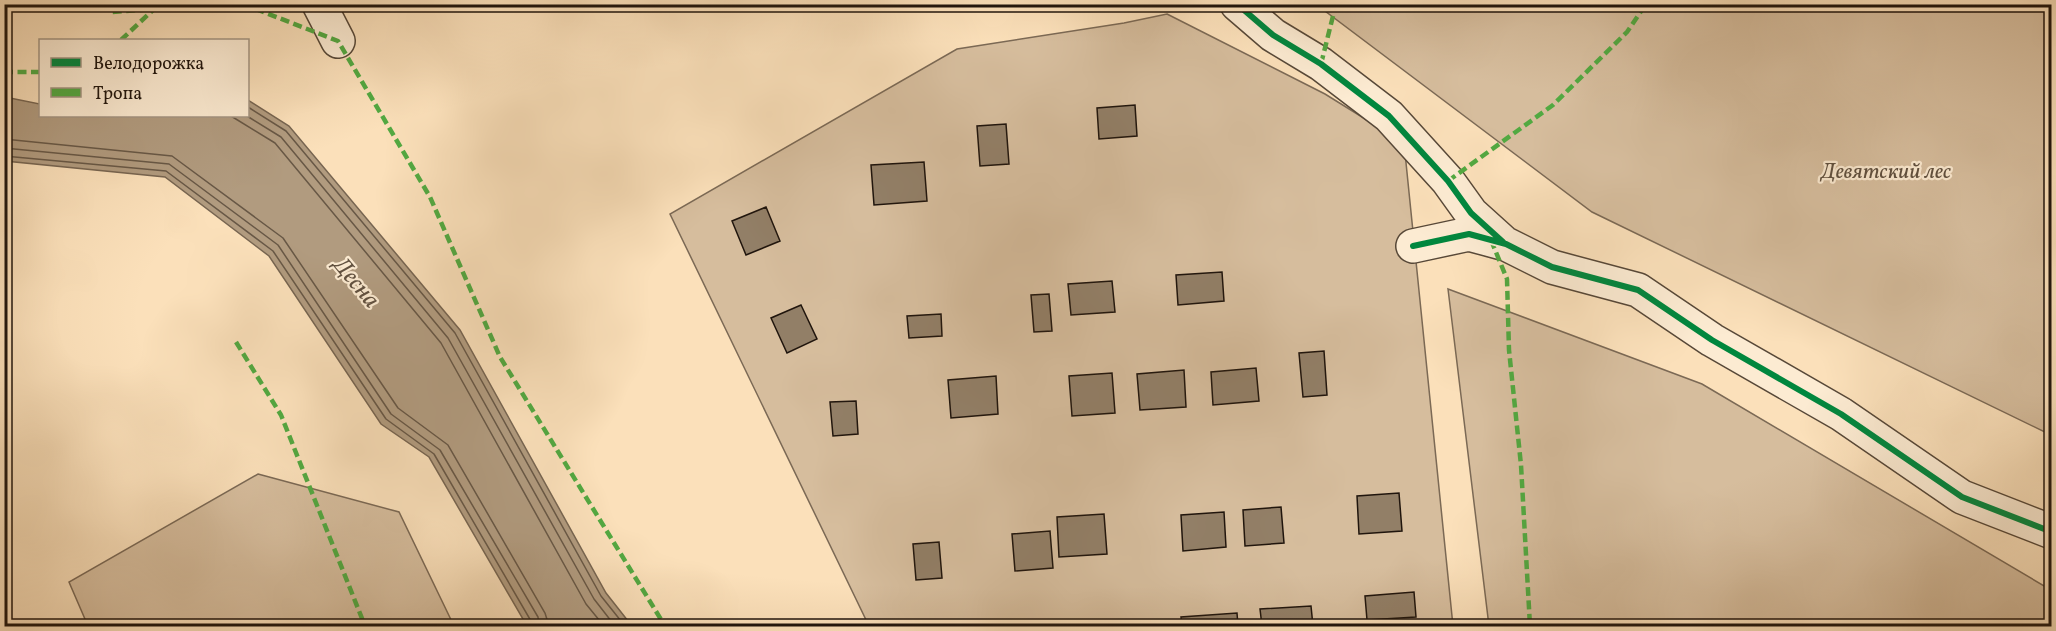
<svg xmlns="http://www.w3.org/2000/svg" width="2056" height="631" font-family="Vollkorn,serif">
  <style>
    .green { fill: #d6bd9d; stroke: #7b6955; stroke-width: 1.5 }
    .water { fill: #b19b7f; stroke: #776551; stroke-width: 1.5 }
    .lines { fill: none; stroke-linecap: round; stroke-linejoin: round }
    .shore { stroke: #685846; stroke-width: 1.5 }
    .building { fill: #927f67; stroke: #20150d; stroke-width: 1.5 }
    .minor-casing { stroke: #574838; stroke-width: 36 }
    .minor { stroke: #fcebd2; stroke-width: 33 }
    .quiet { stroke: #52a941; stroke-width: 4.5; stroke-dasharray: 9 4.5; stroke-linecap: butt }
    .cycleway-casing { stroke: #fcebd2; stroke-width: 10 }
    .cycleway { stroke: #00873e; stroke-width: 6 }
    .labels { text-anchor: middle; stroke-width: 4.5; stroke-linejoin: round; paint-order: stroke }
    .park-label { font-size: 22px; font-style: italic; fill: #60503f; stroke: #fcebd2 }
    .water-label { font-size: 24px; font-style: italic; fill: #615140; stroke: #fcebd2 }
  </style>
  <rect width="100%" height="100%" fill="#fbe0ba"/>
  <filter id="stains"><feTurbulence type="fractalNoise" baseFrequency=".00333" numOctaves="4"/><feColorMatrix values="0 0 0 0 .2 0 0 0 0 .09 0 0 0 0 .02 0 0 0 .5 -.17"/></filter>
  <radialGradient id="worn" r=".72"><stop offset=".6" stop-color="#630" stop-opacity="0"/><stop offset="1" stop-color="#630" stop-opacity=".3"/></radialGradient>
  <!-- green -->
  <path class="green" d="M1317 5H2051V435L1592 212Z
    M1167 14 1325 94 1404 143 1453 626H869L670 214 957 49 1124 23Z
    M1448 289 1702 384 2051 590V626H1489Z
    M258 474 399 512 454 626H88L69 582Z"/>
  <!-- water -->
  <path class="water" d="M5 97 40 104V116H248V100L289 126 460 330 606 593 632 626H527L429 457 381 424 269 256 165 177 5 161Z"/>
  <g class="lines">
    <!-- shore -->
    <path class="shore" d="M248 107 286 131 455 333 601 596 625 626
      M231 116 275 143 441 343 586 604 604 626
      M247 116 281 137 448 338 594 599 615 626
      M4 139 172 156 283 238 398 408 448 445 545 613 549 626
      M4 148 169 164 278 245 391 414 440 450 538 617 539 626
      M4 156 166 171 273 251 386 419 434 454 531 621 532 626"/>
  </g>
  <!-- building -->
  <path class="building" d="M1135 105 1137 136 1099 139 1097 108Z
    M1006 124 1009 164 980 166 977 126Z
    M924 162 927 201 874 205 871 165Z
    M766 207 780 241 746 255 732 221Z
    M1222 272 1224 301 1178 305 1176 275Z
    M1112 281 1115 312 1071 315 1068 284Z
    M1049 294 1052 331 1034 332 1031 295Z
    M801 305 817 339 787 353 771 318Z
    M941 314 942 336 909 338 907 316Z
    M1324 351 1327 395 1303 397 1299 353Z
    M1256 368 1259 401 1213 405 1211 372Z
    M1184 370 1186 407 1140 410 1137 374Z
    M1112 373 1115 413 1072 416 1069 376Z
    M996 376 998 414 951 418 948 380Z
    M856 401 858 434 833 436 830 402Z
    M1399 493 1402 531 1359 534 1357 496Z
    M1281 507 1284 543 1245 546 1243 510Z
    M1224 512 1226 547 1183 551 1181 515Z
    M1104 514 1107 554 1059 557 1057 517Z
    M1050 531 1053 568 1015 571 1012 534Z
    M939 542 942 578 916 580 913 544Z
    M1414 592 1416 617 1367 620 1365 596Z
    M1311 606 1313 626H1262L1260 609Z
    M1237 613 1238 626H1182L1181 617Z
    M1138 623 1139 626H1088Z"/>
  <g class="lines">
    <!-- minor casing -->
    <g class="minor-casing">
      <path id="minor" d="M319 4 338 41
        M1237 4 1273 35 1321 64 1389 116 1448 181 1471 213 1502 241
        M1413 246 1469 234 1506 244 1552 267 1638 290 1712 340 1841 414 1962 497 2052 532"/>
    </g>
    <!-- minor -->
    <use href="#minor" class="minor"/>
    <!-- quiet -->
    <path class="quiet" d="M102 4 112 12 154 9 158 4
      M243 4 338 41 430 197 500 357 665 626
      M121 40 154 9
      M1321 64 1336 4
      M4 72H40
      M1448 181 1553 105 1627 32 1646 4
      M1491 240 1507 279 1509 350 1521 465 1530 626
      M236 342 281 415 365 626"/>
    <!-- cycleway casing -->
    <g class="cycleway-casing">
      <path id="cycleway" d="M1237 4 1273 35 1321 64 1389 116 1448 181 1471 213 1503 242
        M1413 246 1469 234 1506 244 1552 267 1638 290 1712 340 1841 414 1962 497 2052 532"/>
    </g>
    <!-- cycleway -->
    <use href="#cycleway" class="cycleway"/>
  </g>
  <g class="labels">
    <!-- park labels -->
    <g class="park-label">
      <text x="1886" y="178">Девятский лес</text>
    </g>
    <!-- water labels -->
    <g class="water-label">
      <text transform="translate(357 282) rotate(50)" y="8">Десна</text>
    </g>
  </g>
  <!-- margin -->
  <rect width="2056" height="631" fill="none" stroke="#fbe0ba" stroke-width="24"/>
  <rect x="6" y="6" width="2044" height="619" fill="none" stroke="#20150d" stroke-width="3"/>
  <rect x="12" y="12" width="2032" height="607" fill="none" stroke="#20150d" stroke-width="1.5"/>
  <!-- legend -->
  <rect x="39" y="39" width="210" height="78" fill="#fcebd2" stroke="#a49583" stroke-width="1.5"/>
  <rect x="51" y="58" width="30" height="9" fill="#00873e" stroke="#a49583" stroke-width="1.5"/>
  <text x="93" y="69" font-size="18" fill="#20150d">Велодорожка</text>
  <rect x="51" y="88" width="30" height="9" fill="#52a941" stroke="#a49583" stroke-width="1.5"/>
  <text x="93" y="99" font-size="18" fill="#20150d">Тропа</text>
  <rect width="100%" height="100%" filter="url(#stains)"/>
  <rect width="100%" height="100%" fill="url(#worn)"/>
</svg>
